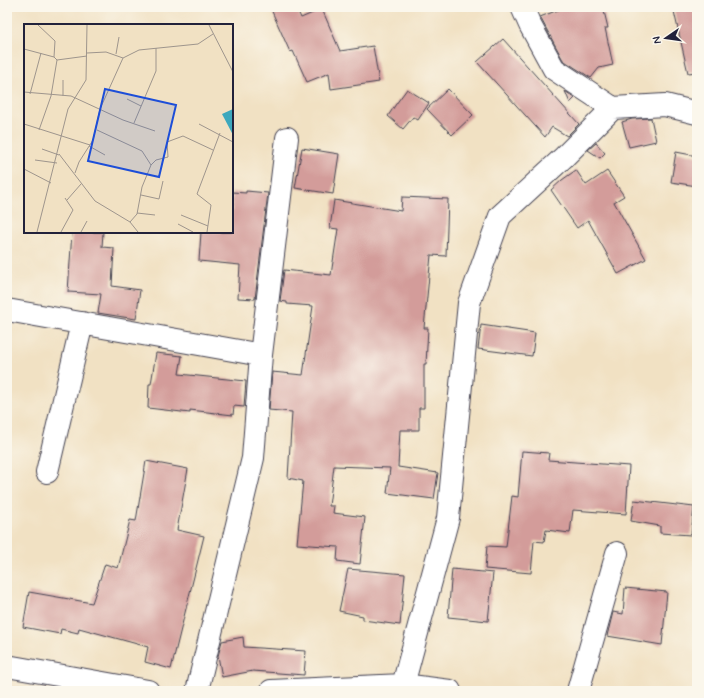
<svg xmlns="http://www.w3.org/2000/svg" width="704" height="698" font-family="Mynerve,sans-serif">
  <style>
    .building { fill: #d39c9a }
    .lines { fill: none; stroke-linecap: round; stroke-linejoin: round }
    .street-casing { stroke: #413f4f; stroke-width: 24 }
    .street { stroke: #fff; stroke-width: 22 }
    .inset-road { fill: none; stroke: #9e958d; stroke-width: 1 }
    .view { fill: #1d4ed8; fill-opacity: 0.15; stroke: #1d4ed8; stroke-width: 2 }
    .inset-edge { fill: none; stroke: #22223b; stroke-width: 2 }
  </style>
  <rect width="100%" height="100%" fill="#fbf7ec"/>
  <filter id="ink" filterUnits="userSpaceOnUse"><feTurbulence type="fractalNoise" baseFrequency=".025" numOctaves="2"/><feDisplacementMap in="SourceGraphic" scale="8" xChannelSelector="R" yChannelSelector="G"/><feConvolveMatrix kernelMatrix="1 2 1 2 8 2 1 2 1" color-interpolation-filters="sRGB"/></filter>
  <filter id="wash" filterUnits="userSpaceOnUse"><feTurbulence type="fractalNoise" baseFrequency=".012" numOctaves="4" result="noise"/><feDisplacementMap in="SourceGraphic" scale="16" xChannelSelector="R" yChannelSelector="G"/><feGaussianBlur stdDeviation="0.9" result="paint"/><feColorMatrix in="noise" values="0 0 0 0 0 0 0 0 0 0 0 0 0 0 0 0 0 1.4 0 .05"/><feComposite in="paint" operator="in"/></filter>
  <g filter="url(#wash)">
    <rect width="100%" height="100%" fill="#f1e1c3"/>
    <g id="blocks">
      <!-- building -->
      <path class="building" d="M270 7H296L301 18 322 9 340 51 373 46 379 82 331 89 329 73 307 82 293 51 290 52Z
        M566 7H603L608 28H605L613 65 599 68 591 78 563 60 540 17Z
        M673 7H697V72L688 73Z
        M503 39 579 124 567 136 552 127 545 137 477 62Z
        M407 89 429 103 418 120 413 117 403 129 388 116 396 104Z
        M448 89 473 115 452 135 427 109Z
        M565 91 575 98 570 103Z
        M651 118 656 141 629 147 622 122 632 119Z
        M596 143 605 153 600 158 588 150Z
        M302 148 339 154 333 194 295 188Z
        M676 152 697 156V186L671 182Z
        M576 170 586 185 607 171 624 196 614 202 646 259 618 274 588 220 577 228 551 190 562 180Z
        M246 191 268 193 255 299 238 298 240 265 199 261 201 232H232V192L246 193Z
        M402 197 448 199 446 256 431 255 424 328H428L426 364H424V408H419V430H400L398 467 438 473 434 499 387 493 390 468 334 466 329 506H334L333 513 365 517 360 564 337 561 338 547 297 544 303 481 288 478 292 412 269 410 272 372 303 375 313 306 287 304V302L280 301 284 270 331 275 338 229 330 228 334 200 401 211Z
        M72 232H103L102 247 114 248 112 286 140 290 136 319 98 313 101 294 68 292Z
        M481 325 535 333 532 356 478 349Z
        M156 353 182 356 179 374 246 381 244 407 234 406 233 415 190 410V413L148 408 149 384H151Z
        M522 451 549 453 548 460 629 466 626 514 573 510 570 533 546 530 544 542 534 541 531 573 485 569 487 546 506 547 512 496 518 497Z
        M146 461 188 469 177 530 204 536 171 669 145 662 148 647 79 628 78 633 61 629 60 634 23 627 29 592 92 603 105 564 118 568 130 520 136 521Z
        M634 500 694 507 691 535 660 533V526L631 521Z
        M348 569 405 574 400 625 363 620V616L339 611Z
        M452 569 493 573 488 621 448 617Z
        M625 588 667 592 662 645 607 636 613 612 623 614Z
        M243 637 244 647 306 651 304 675 253 671 222 677 218 656 222 641Z"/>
    </g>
  </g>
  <g filter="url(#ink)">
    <use href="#blocks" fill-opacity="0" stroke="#413f4f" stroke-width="1"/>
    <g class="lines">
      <!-- street casing -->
      <g class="street-casing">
        <path id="street" d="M522 7 530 25 554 69 613 108 665 105 697 113
          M7 310 261 355
          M47 472 82 323
          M7 666 148 691
          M403 685 448 518 469 303 500 216 564 157 613 108
          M197 691 253 458 261 355 287 138
          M271 691 403 685 450 691
          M578 691 617 553"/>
      </g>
      <!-- street -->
      <use href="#street" class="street"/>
    </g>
  </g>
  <!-- overview -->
  <g transform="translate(24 24)">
    <rect width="209" height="209" fill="#f1e1c3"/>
    <path d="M209 85V111L198 90Z" fill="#3da8bd"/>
    <path class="inset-road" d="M14 1 31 17 30 33 33 36 27 72 15 106M185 1 209 48M0 25 30 33M63 29 82 28 99 34M92 30 95 13M33 36 63 32M0 68 47 72 99 96 131 107M6 70 17 29M39 72V56M103 75 117 82M110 99 132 47V24M0 100 66 121M175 100 209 118M73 106 118 127 127 141M65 122 81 131M18 125 35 131M35 130 71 177 106 198 114 208M11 136 33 139M0 145 27 159M51 149 55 138 69 116 76 85 99 34 115 26 174 20 189 10M117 171 135 175 139 157M43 176 57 160M113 189 131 191M157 191 184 202M106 198 113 190 118 163 127 141 132 136 144 133 143 118 159 112 189 126M154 200 169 208M13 208 44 85 62 56 63 1M37 208 49 186 41 174M57 208 63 197M183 208 187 181 173 170 196 109"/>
    <path class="view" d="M81 65 152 81 135 153 64 137Z"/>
    <rect width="209" height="209" class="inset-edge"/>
  </g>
  <!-- margin -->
  <rect width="704" height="698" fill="none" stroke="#fbf7ec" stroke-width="24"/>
  <!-- north arrow -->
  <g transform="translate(666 38) rotate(257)" stroke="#fbf7ec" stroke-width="3" paint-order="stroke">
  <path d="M0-3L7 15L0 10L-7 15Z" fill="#22223b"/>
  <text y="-6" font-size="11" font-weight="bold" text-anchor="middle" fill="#22223b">N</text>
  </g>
</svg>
